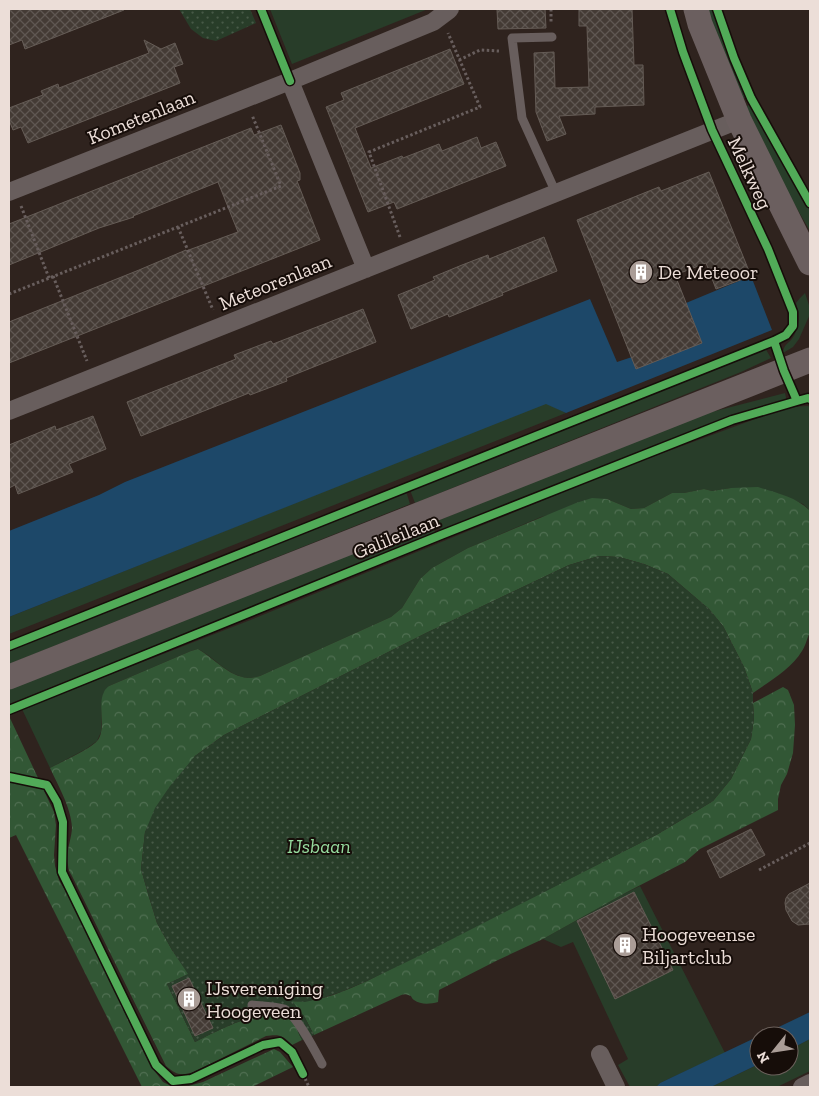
<svg xmlns="http://www.w3.org/2000/svg" width="819" height="1096" font-family="'Zilla Slab',serif">
  <style>
    .grass { fill: #283d29 }
    .forest { fill: url(#forest-crowns) }
    .park { fill: url(#park-dots) }
    .water { fill: #1d4869 }
    .building { fill: url(#building-cross-hatch); stroke: #655c56 }
    .lines { fill: none; stroke-linecap: round; stroke-linejoin: round }
    .path { stroke: #685e5d; stroke-width: 3; stroke-dasharray: 2.5 2.5; stroke-linecap: butt }
    .lane { stroke: #685e5d; stroke-width: 9 }
    .street { stroke: #685e5d; stroke-width: 18 }
    .secondary { stroke: #6b5f5f; stroke-width: 25 }
    .cycleway-casing { stroke: #160d09; stroke-width: 11 }
    .cycleway { stroke: #51ab58; stroke-width: 8 }
    .labels { text-anchor: middle; stroke-width: 4; stroke-linejoin: round; paint-order: stroke }
    .street-label { font-size: 20px; fill: #ecded8; stroke: #160d09 }
    .poi-label { font-size: 20px; fill: #ecded8; stroke: #160d09; text-anchor: start }
    .park-label { font-size: 20px; font-style: italic; fill: #96db9e; stroke: #160d09 }
  </style>
  <defs>
    <pattern id="forest-crowns" width="20" height="18" patternUnits="userSpaceOnUse" patternTransform="scale(1.25)"><rect width="20" height="18" fill="#325735"/><path d="M2 6a3 3 0 1 1 6 0M12 15a3 3 0 1 1 6 0" fill="none" stroke="#506f52"/></pattern>
    <pattern id="park-dots" width="8" height="8" patternUnits="userSpaceOnUse" patternTransform="scale(1.25)"><rect width="8" height="8" fill="#283d29"/><path d="M2 2h.1M6 6h.1" fill="none" stroke="#475947" stroke-width="1.8" stroke-linecap="round"/></pattern>
    <pattern id="building-cross-hatch" width="8" height="8" patternUnits="userSpaceOnUse" patternTransform="scale(1.25)"><rect width="8" height="8" fill="#443b35"/><path d="M0 0l8 8M0 8l8-8" fill="none" stroke="#5f5752"/></pattern>
  </defs>
  <rect width="100%" height="100%" fill="#2f231e"/>
  <!-- grass -->
  <path class="grass" d="M270 9H428L292 64Z
    M705 9H715L727 51 748 96 740 100Z
    M750 104 773 147 810 211V231L789 195 745 108Z
    M805 293 810 308V314L799 339 793 347 783 353C784 345 786 345 791 340 796 335 799 323 799 316 799 312 797 307 796 303L800 298Z
    M765 348 771 358 741 372 415 503 410 490Z
    M785 393 787 402 725 418 677 438 441 532 437 521 688 418Z
    M546 403 566 413 9 634V617Z
    M808 406 810 407V511L803 504 777 493 731 488 712 491 704 489 684 493H672L644 508 631 509 607 499 541 517 468 548 432 568 420 579 402 608 391 617 260 676C256 677 252 678 248 678 228 676 215 658 198 649L191 651 109 686 102 701 101 732 97 741 86 749 50 768 22 709 253 619 625 467 788 407Z
    M406 491 410 504 9 664V651L115 609Z
    M431 522 436 534 9 704V688Z
    M640 886 725 1053 660 1083 656 1087H630L618 1065 628 1059 573 942 561 947 543 939 627 892Z
    M810 1039V1071L777 1087H711L759 1064V1066H789V1050Z"/>
  <!-- forest -->
  <path class="forest" d="M758 487C776 493 797 497 810 511V632C807 638 806 645 802 651 791 669 770 681 753 693L744 667 723 626 709 609 668 574 644 564 619 557 599 556 569 565 426 633 224 735 195 756 145 832 141 869 149 897 157 923 172 950 189 974 167 984 195 1042C216 1032 271 1001 291 1019 295 1023 299 1035 302 1040L292 1045C283 1035 279 1034 266 1036L194 1072C180 1076 177 1075 166 1066L72 876C70 873 68 869 68 865 65 852 72 839 72 827 71 808 58 785 50 768 61 762 89 750 97 741 107 730 97 705 104 692 105 689 107 688 109 686L191 651 198 649C215 659 228 676 248 678 252 678 256 677 260 676L391 617 402 608 420 579 432 568 468 548 576 503 592 498 607 499 631 509 644 508 672 493H684L704 489 712 491 731 488Z
    M783 687 788 690 794 705 795 725 793 753 787 774 781 785 778 799V810L700 849 685 862 627 892 543 939 498 960 439 990 438 1002C430 1004 421 1005 414 1000 410 997 413 996 408 995 404 993 400 996 397 997L314 1035 304 1016 291 1001C319 1003 342 992 367 981L658 834 713 801 731 779 751 739 754 718 753 703Z
    M9 716 54 812 56 825 54 855 55 866 59 880 73 904 153 1069 163 1082 173 1087H142L16 835 9 838Z
    M274 1049 280 1052 293 1067 252 1087H185L203 1082Z"/>
  <!-- park -->
  <path class="park" d="M179 9H250L256 23 216 41 203 38 191 29Z
    M599 556 619 557 644 564 668 574 709 609 723 626 744 667 753 693V703L754 718 751 739 731 779 713 801 658 834 419 956 367 981 341 992 322 998 305 1002 292 1001 304 1016 314 1035 302 1040C299 1035 295 1023 291 1019 271 1001 216 1032 195 1042L167 984 188 974 172 950 157 923 149 897 141 869 145 832 155 808 170 786 195 756 224 735 426 633 569 565Z"/>
  <!-- water -->
  <path class="water" d="M751 276 772 330 566 413 546 404 9 617V531L99 495 125 482 590 299 617 362 632 357 702 343 686 303Z
    M810 1012V1039L789 1050V1036H760Z
    M759 1036V1064L711 1087H656L660 1083Z"/>
  <!-- building -->
  <path class="building" d="M9 9H124V10L25 49 22 40 9 45Z
    M497 9H545L546 28 498 29Z
    M579 9H632L634 65H643L644 105 595 107V114L559 116 566 134 547 141 536 112 534 53 554 52 555 88 589 87 587 26H579Z
    M144 40 161 49 175 43 183 64 174 67 180 83 28 143 21 127 13 130 9 120V108L43 95 41 91 58 84 59 88 149 53Z
    M450 49 464 84 355 128 371 168 402 156 403 158 439 144 442 151 477 137 481 148 496 142 506 166 397 209 394 202 368 212 326 107 344 100 341 93Z
    M281 125 300 173V180L297 181 320 240 9 363V322L139 270 186 250V251L238 232 218 182 133 216 134 217 99 228 9 265V224L251 128 254 135Z
    M709 172 751 276 716 289 706 263 675 275 702 343 636 369 577 220 659 187 661 191Z
    M544 237 557 271 502 293 503 295 449 317 448 314 411 329 398 295 435 280 433 277 462 265 488 255 489 259Z
    M363 309 376 342 286 378 287 381 250 395 249 393 141 436 127 402 236 359 234 355 271 341 273 344Z
    M93 416 106 449 69 464 73 472 18 494 15 485 9 488V445L55 426 56 430Z
    M751 829 765 855 720 878 707 851Z
    M810 883V924L798 925 792 921 786 910 785 903 786 898 789 894Z
    M634 892 673 970 615 999 577 921Z
    M189 978 213 1028 195 1036 172 986Z"/>
  <g class="lines">
    <!-- path -->
    <path class="path" d="M551 9V23
      M459 60 480 50 499 51
      M21 206 49 278
      M178 227 213 310
      M400 237 369 152 480 107 448 33
      M53 276 87 361
      M9 294 281 186 252 115
      M759 870 810 843
      M303 1074 309 1087"/>
    <!-- lane -->
    <path class="lane" d="M552 37 512 38 522 118 556 193
      M252 1005C263 1006 274 1006 284 1009 296 1014 315 1051 322 1064"/>
    <!-- street -->
    <path class="street" d="M290 81 366 269
      M9 192 290 81 433 22 449 10 450 9
      M9 411 739 120
      M600 1054 616 1087
      M802 1087 810 1083"/>
    <!-- secondary -->
    <path class="secondary" d="M696 9 700 24 739 120 810 263
      M9 677 810 360"/>
    <!-- cycleway casing -->
    <g class="cycleway-casing">
      <path id="cycleway" d="M261 9 290 81
        M717 9 734 58 751 98 810 203
        M774 341 784 371 797 401 808 398 810 399
        M9 646 774 341 786 335 793 326V312L768 249 712 130 683 52 670 9
        M9 710 441 535 732 420 797 401
        M9 777 47 785 57 802 63 822 62 872 156 1065 173 1081 191 1079 263 1045 280 1042 292 1052 303 1074"/>
    </g>
    <!-- cycleway -->
    <use href="#cycleway" class="cycleway"/>
  </g>
  <!-- icons -->
  <defs>
    <g id="building-disc" transform="scale(1.25)"><circle r="9.5" fill="#aa9d97" stroke="#160d09"/><path d="M-4-6H4V6H1V3H-1V6H-4ZM-2.5-4.3h1.7v1.8h-1.7ZM.8-4.3h1.7v1.8H.8ZM-2.5-1h1.7V.8h-1.7ZM.8-1h1.7V.8H.8Z" fill="#fff"/></g>
  </defs>
  <g fill-rule="evenodd">
    <use href="#building-disc" x="641" y="272"/>
    <use href="#building-disc" x="625" y="945"/>
    <use href="#building-disc" x="189" y="999"/>
  </g>
  <g class="labels">
    <!-- street labels -->
    <g class="street-label">
      <text transform="translate(141 117) rotate(-22)" y="7">Kometenlaan</text>
      <text transform="translate(750 173) rotate(65)" y="7">Melkweg</text>
      <text transform="translate(275 282) rotate(-22)" y="7">Meteorenlaan</text>
      <text transform="translate(396 536) rotate(-22)" y="7">Galileilaan</text>
    </g>
    <!-- poi labels -->
    <g class="poi-label">
      <text x="658" y="279">De Meteoor</text>
      <text x="642" y="941">Hoogeveense<tspan x="642" dy="23">Biljartclub</tspan></text>
      <text x="206" y="995">IJsvereniging<tspan x="206" dy="23">Hoogeveen</tspan></text>
    </g>
    <!-- park labels -->
    <g class="park-label">
      <text x="319" y="853">IJsbaan</text>
    </g>
  </g>
  <!-- border -->
  <rect width="819" height="1096" fill="none" stroke="#ecded8" stroke-width="20"/>
  <!-- north arrow -->
  <g transform="translate(774 1051) rotate(240)"><circle r="24" fill="#160d09" stroke="#6c615c"/>
  <path d="M0-4L9 19L0 12L-9 19Z" fill="#aa9d97"/>
  <text y="-8" font-size="14" font-weight="bold" text-anchor="middle" fill="#ecded8">N</text>
  </g>
</svg>
